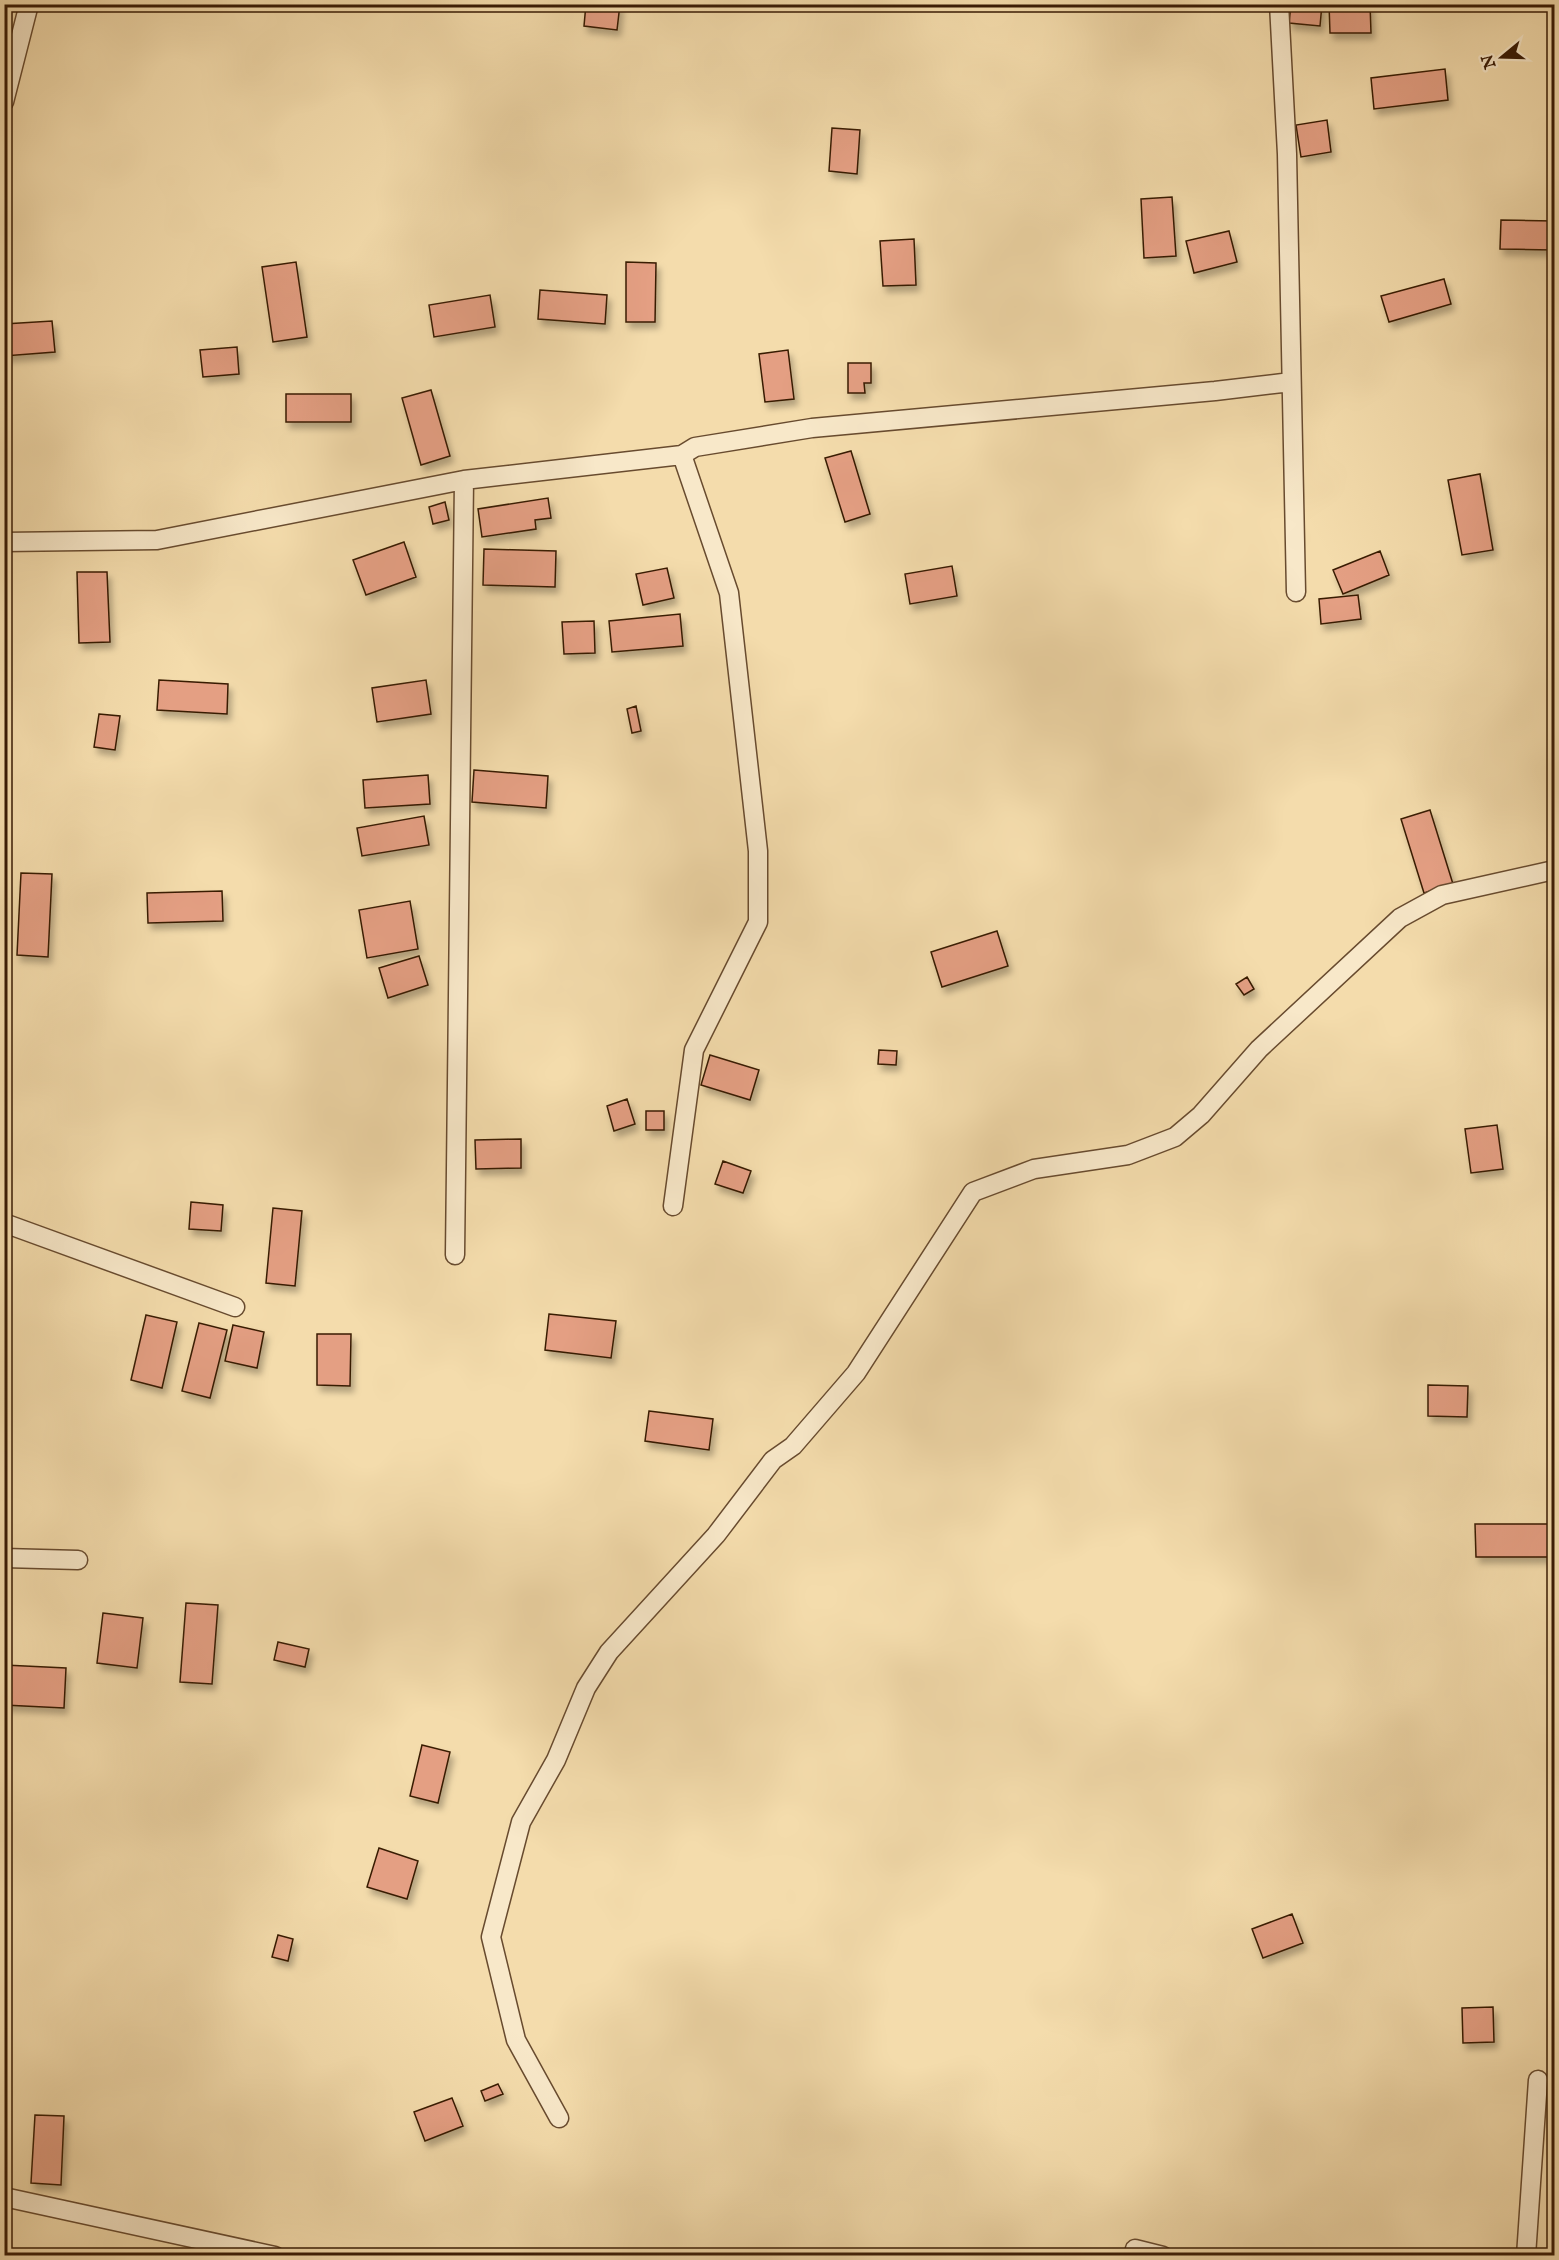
<svg xmlns="http://www.w3.org/2000/svg" width="1559" height="2260" font-family="'IM FELL English',serif">
  <style>
    .building { fill: #e49f83; stroke: #391b05; stroke-width: 1.5; filter: url(#shadow) }
    .lines { fill: none; stroke-linecap: round; stroke-linejoin: round }
    .minor-casing { stroke: #684b2f; stroke-width: 21 }
    .minor { stroke: #f8e8c9; stroke-width: 18 }
  </style>
  <defs>
    <filter id="shadow"><feDropShadow dx="3.5" dy="6" stdDeviation="3" flood-color="#0004"/></filter>
  </defs>
  <rect width="100%" height="100%" fill="#f4dcac"/>
  <filter id="stains"><feTurbulence type="fractalNoise" baseFrequency=".00333" numOctaves="4"/><feColorMatrix values="0 0 0 0 .2 0 0 0 0 .09 0 0 0 0 .02 0 0 0 .5 -.17"/></filter>
  <radialGradient id="worn" r=".72"><stop offset=".6" stop-color="#630" stop-opacity="0"/><stop offset="1" stop-color="#630" stop-opacity=".3"/></radialGradient>
  <!-- building -->
  <path class="building" d="M586 4H620L617 30 584 26Z
    M1291 4H1322L1320 26 1289 23Z
    M1329 4H1370L1371 33H1330Z
    M1445 69 1448 100 1374 109 1371 78Z
    M1327 120 1331 152 1301 157 1296 125Z
    M832 128 860 130 857 174 829 171Z
    M1172 197 1176 256 1144 258 1141 199Z
    M1501 220 1554 221V250L1500 249Z
    M1229 231 1237 262 1194 273 1186 241Z
    M914 239 916 285 883 286 880 241Z
    M296 262 307 337 273 342 262 267Z
    M626 262 656 263 655 322H626Z
    M1444 279 1451 304 1389 322 1381 296Z
    M540 290 607 295 605 324 538 319Z
    M490 295 495 327 434 337 429 305Z
    M52 321 55 352 4 356V324Z
    M237 347 239 374 203 377 200 350Z
    M788 350 794 399 765 402 759 354Z
    M848 363H871V383H864L865 393H848Z
    M431 390 450 456 421 465 402 398Z
    M286 394H351V422H286Z
    M851 451 870 514 845 522 825 458Z
    M1480 474 1493 550 1462 555 1448 480Z
    M548 498 551 518 535 520 536 529 482 537 478 509Z
    M445 502 449 520 433 524 429 507Z
    M404 542 416 577 366 595 353 560Z
    M484 549 556 551 555 587 483 585Z
    M1380 551 1389 575 1343 594 1333 570Z
    M952 566 957 596 910 604 905 574Z
    M667 568 674 598 643 605 636 574Z
    M77 572H107L110 642 79 643Z
    M1358 595 1361 619 1321 624 1319 599Z
    M680 614 683 646 612 652 609 621Z
    M594 621 595 653 564 654 562 622Z
    M159 680 228 684 227 714 157 710Z
    M426 680 431 714 377 722 372 688Z
    M636 706 641 731 632 733 627 709Z
    M99 714 120 716 115 750 94 747Z
    M474 770 548 776 546 808 472 802Z
    M428 775 430 804 365 808 363 780Z
    M1430 810 1453 884 1424 893 1401 819Z
    M424 816 429 845 362 856 357 828Z
    M21 873 52 874 48 957 17 955Z
    M222 891 223 921 148 923 147 893Z
    M410 901 418 949 367 958 359 910Z
    M997 931 1008 966 942 987 931 952Z
    M419 956 428 985 388 998 379 968Z
    M1247 977 1254 989 1244 995 1236 984Z
    M879 1050 897 1051 896 1065 878 1064Z
    M710 1055 759 1070 750 1100 701 1085Z
    M627 1099 635 1124 614 1131 607 1106Z
    M646 1111H664V1130H646Z
    M1497 1125 1503 1169 1471 1173 1465 1129Z
    M521 1139V1168L476 1169 475 1140Z
    M723 1161 751 1171 743 1193 715 1184Z
    M191 1202 223 1205 221 1231 189 1229Z
    M273 1208 302 1211 295 1286 266 1283Z
    M549 1314 616 1321 611 1358 545 1350Z
    M146 1315 177 1322 162 1388 131 1380Z
    M199 1323 227 1330 210 1398 182 1391Z
    M233 1325 264 1332 257 1368 225 1361Z
    M317 1334H351L350 1386 317 1385Z
    M1428 1385 1468 1386 1467 1417 1428 1416Z
    M649 1411 713 1419 709 1450 645 1441Z
    M1475 1524H1552V1557H1476Z
    M186 1603 218 1605 212 1684 180 1682Z
    M103 1613 143 1618 137 1668 97 1663Z
    M278 1642 309 1649 305 1667 274 1660Z
    M4 1665 66 1668 64 1708 4 1705Z
    M422 1745 450 1752 438 1803 410 1796Z
    M379 1848 418 1861 407 1899 367 1887Z
    M1292 1914 1303 1943 1263 1958 1252 1929Z
    M278 1935 293 1939 288 1961 272 1957Z
    M1493 2007 1494 2042 1463 2043 1462 2008Z
    M498 2084 503 2094 485 2101 481 2091Z
    M452 2098 463 2126 425 2141 414 2112Z
    M35 2115 64 2116 61 2185 31 2183Z"/>
  <g class="lines">
    <!-- minor casing -->
    <g class="minor-casing">
      <path id="minor" d="M1279 4 1287 154 1296 592
        M4 102 29 4
        M4 542 157 540 464 480 682 455 695 447 812 428 1215 391 1291 382
        M673 1206 694 1050 758 922V851L729 593 682 455
        M4 1223 235 1307
        M455 1255 464 480
        M4 1558 78 1560
        M559 2118 516 2040 491 1937 521 1822 556 1760 586 1688 609 1652 716 1535 773 1460 793 1446 856 1373 973 1192 1034 1169 1128 1155 1175 1137 1201 1115 1259 1049 1400 918 1442 895 1554 870
        M4 2197 275 2256
        M1135 2249 1163 2256
        M1526 2256 1538 2080"/>
    </g>
    <!-- minor -->
    <use href="#minor" class="minor"/>
  </g>
  <!-- margin -->
  <rect width="1559" height="2260" fill="none" stroke="#f4dcac" stroke-width="24"/>
  <rect x="6" y="6" width="1547" height="2248" fill="none" stroke="#391b05" stroke-width="3"/>
  <rect x="12" y="12" width="1535" height="2236" fill="none" stroke="#391b05" stroke-width="1.5"/>
  <!-- north arrow -->
  <g transform="translate(1502 57) rotate(251)" stroke="#f8e8c9" stroke-width="4.5" paint-order="stroke">
  <path d="M0-4.5L10 22L0 15L-10 22Z" fill="#391b05"/>
  <text y="-9" font-size="16" font-weight="bold" text-anchor="middle" fill="#391b05">N</text>
  </g>
  <rect width="100%" height="100%" filter="url(#stains)"/>
  <rect width="100%" height="100%" fill="url(#worn)"/>
</svg>
